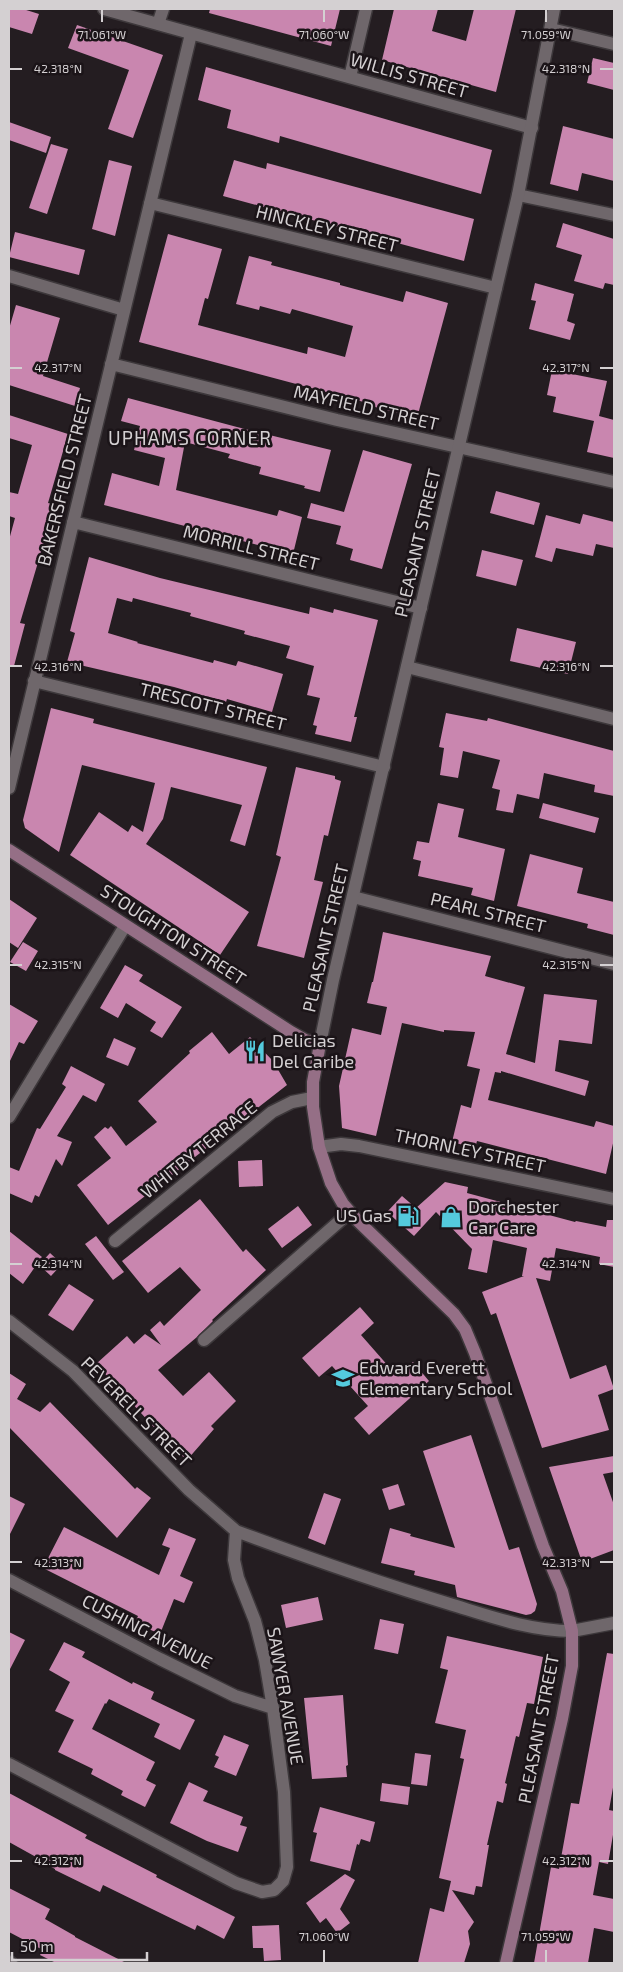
<svg xmlns="http://www.w3.org/2000/svg" width="623" height="1972" font-family="'Exo 2',sans-serif">
  <style>
    .building { fill: #c986af }
    .lines { fill: none; stroke-linecap: round; stroke-linejoin: round }
    .minor-casing { stroke: #3d383b; stroke-width: 15 }
    .tertiary-casing { stroke: #3d383b; stroke-width: 15 }
    .secondary-casing { stroke: #3d383b; stroke-width: 15 }
    .minor { stroke: #6f676b; stroke-width: 12 }
    .tertiary { stroke: #6f676b; stroke-width: 12 }
    .secondary { stroke: #956f86; stroke-width: 12 }
    .ticks { fill: none; stroke: #d4d0d2; stroke-width: 2 }
    .labels { text-anchor: middle; stroke-width: 5; stroke-linejoin: round; paint-order: stroke }
    .street-label { font-size: 18px; fill: #d4d0d2; stroke: #1b1418 }
    .poi-label { font-size: 18px; fill: #d4d0d2; stroke: #1b1418; text-anchor: start }
    .neighbourhood-label { font-size: 19px; letter-spacing: 1px; fill: #d4d0d2; stroke: #1b1418 }
    .ticks-label { font-size: 12px; text-anchor: middle; fill: #d4d0d2; stroke: #1b1418; stroke-width: 5; stroke-linejoin: round; paint-order: stroke }
  </style>
  <rect width="100%" height="100%" fill="#241d21"/>
  <!-- building -->
  <path class="building" d="M9 9H23L39 14 32 34 9 27Z
    M210 9H340L331 46 209 13Z
    M394 9H438L432 31 466 41 474 9H516L496 92 382 60Z
    M77 25 163 55 133 138 108 129 129 70 68 48Z
    M593 58 614 63V90L587 83Z
    M206 67 492 150 481 194 280 136 279 143 227 128 231 110 198 100Z
    M9 122 51 137 46 153 9 140Z
    M563 126 614 139V181L582 173 578 191 550 184Z
    M51 144 68 149 47 214 29 208Z
    M109 160 132 166 115 236 92 229Z
    M234 160 266 169 267 163 474 219 464 261 223 196Z
    M563 223 614 239V285L605 283 603 289 574 281 582 255 556 247Z
    M15 232 85 250 79 275 9 257Z
    M168 234 222 249 208 299 205 298 198 325 307 354 308 347 345 357 353 326 292 309 290 314 260 306 259 310 236 304 249 256 272 262 271 265 340 283V285L403 302 406 291 448 303 417 418 375 407V405L139 342Z
    M535 283 574 294 567 321 575 324 570 340 529 329 536 301 531 300Z
    M16 305 60 318 43 376 80 388 75 406 9 385V329Z
    M552 370 607 381 599 416 614 420V458L587 452 594 421 553 412 556 397 547 395Z
    M128 398 237 427 331 450 320 492 304 488 305 486 259 474 261 467 228 458 230 454 185 442 176 490 277 516 279 510 302 517 293 554 104 505 112 473 159 486 165 458 134 450 140 426 121 421Z
    M9 415 68 434 48 503 52 504 44 542 20 623 25 624 14 666H9V540L15 518 9 516V492L18 494 32 445 9 438Z
    M363 450 412 464 382 569 350 560 353 549 336 544 341 526 307 518 311 503 344 512Z
    M496 491 540 503 534 525 490 513Z
    M583 514 614 522V548L596 544 593 556 556 548 552 562 535 557 546 515 580 524Z
    M482 550 523 560 516 586 476 576Z
    M89 557 160 578 309 614 310 607 333 613 334 609 378 620 354 717H357L351 742 315 734 317 726 313 725 320 698 307 695 314 666 286 658 290 646 244 634 245 631 190 616 191 613 133 598 132 602 117 598 108 633 138 642 137 643 213 663 214 660 236 666 238 661 283 674 272 712 227 699 226 702 174 687 67 662 75 633 70 631Z
    M517 628 576 642 568 674 510 661Z
    M51 708 94 719 93 723 267 767 245 846 230 841 242 805 171 787 163 819 146 844 249 912 220 955 70 855 99 812 128 832 132 825 143 832 155 783 82 765 59 852 25 828 23 820Z
    M446 713 487 721 488 718 614 751V796L594 792 595 785 544 773 539 799 517 794 513 813 496 810 500 790 492 788 500 760 463 751 458 778 440 775 444 748 439 747Z
    M296 767 335 776V779L341 781 328 836 324 835 314 880 323 882 304 958 257 946 281 857 276 855Z
    M438 803 464 809 458 837 505 849 494 901 471 895 473 888 418 876 421 861 413 859 417 841 429 843Z
    M543 803 599 818 595 833 539 818Z
    M530 854 583 868 577 893 614 902V935L587 928 588 924 517 906Z
    M9 899 37 918 18 948 9 942Z
    M383 932 491 956 485 976 525 987 506 1054 535 1063 544 994 597 1000 592 1044 559 1040 555 1071 589 1081 585 1096 501 1071V1073L495 1072 488 1100 594 1127 596 1121 614 1126V1139L606 1174 477 1141 475 1148 452 1142 461 1105 471 1108 480 1069 467 1066 475 1032 444 1030V1032L402 1023 376 1136 342 1128 339 1086 352 1028 381 1035 387 1007 367 1003 372 982H373Z
    M23 942 38 951 26 971 10 962Z
    M125 965 143 975 139 981 182 1007 162 1038 150 1031 156 1022 126 1003 118 1018 100 1008Z
    M9 1004 38 1021 24 1044 19 1042 9 1063Z
    M212 1032 229 1054 250 1037 273 1061 287 1085 108 1225 77 1185 111 1158 94 1137 105 1127 108 1129 111 1126 126 1146 157 1122 138 1101 190 1053 189 1051Z
    M114 1038 136 1048 128 1066 106 1057Z
    M71 1066 105 1084 96 1102 83 1095 57 1136 72 1142 62 1166 56 1159 39 1197 35 1195 32 1203 9 1193V1167L19 1171 37 1128 40 1129 66 1087 62 1084Z
    M262 1160 263 1186 239 1187 238 1161Z
    M445 1182 468 1187 467 1193 575 1222 576 1221 606 1227 607 1220H614V1267L599 1264 600 1257 556 1248 550 1281 536 1278 570 1379 606 1365 614 1389 598 1395 609 1430 542 1448 496 1313 491 1315 482 1292 524 1276H522L527 1248 493 1240 487 1273 468 1269 472 1249 436 1212 414 1236 387 1212 402 1196 416 1208Z
    M200 1199 243 1252 246 1249 266 1270 212 1320 213 1321 197 1337 158 1370 183 1396 209 1372 236 1401 211 1426 214 1429 187 1460 174 1449 96 1364 127 1336 134 1344 145 1334 161 1345 150 1330 160 1321 164 1326 201 1290 180 1267 148 1293 122 1261Z
    M298 1206 312 1225 282 1248 268 1229Z
    M9 1231 42 1257 23 1284 9 1273Z
    M96 1236 124 1272 113 1280 85 1244Z
    M50 1253 62 1264 51 1276 39 1265Z
    M69 1284 94 1300 73 1331 48 1315Z
    M360 1307 374 1323 361 1335 397 1376 413 1362 429 1381 369 1435 354 1418 368 1406 332 1366 319 1377 302 1358Z
    M9 1373 26 1384 17 1399 40 1412 50 1402 135 1489 137 1487 151 1498 117 1538 9 1427Z
    M471 1435 509 1550 519 1547 537 1604 535 1611 531 1614 526 1615 457 1597 455 1585 414 1575 415 1571 381 1563 390 1528 411 1534 410 1536 455 1548 423 1451Z
    M614 1456V1472L603 1474 614 1505V1550L582 1562 549 1467Z
    M398 1484 405 1505 389 1510 382 1489Z
    M324 1493 341 1499 325 1545 308 1538Z
    M9 1496 25 1504 9 1536Z
    M64 1527 159 1575 170 1548 162 1545 169 1528 196 1539 180 1576 193 1582 184 1603 174 1599 160 1634 135 1623 138 1616 43 1568Z
    M318 1597 323 1620 286 1628 281 1605Z
    M380 1619 404 1624 398 1654 374 1649Z
    M9 1632 25 1640 9 1671Z
    M447 1636 543 1657 534 1704 527 1703 519 1737 516 1736 505 1783 507 1784 503 1803 497 1801 487 1845H489L482 1887 476 1886 474 1895 452 1890 474 1922 468 1931 470 1944 464 1963H418L430 1908 444 1912 451 1881 439 1878 464 1759 460 1758 466 1730 435 1723 448 1670 440 1668Z
    M64 1642 85 1652 82 1657 132 1684 133 1682 154 1692 151 1699 195 1720 180 1750 154 1737 160 1724 109 1699 106 1704 105 1703 92 1729 155 1762 146 1780 156 1785 145 1807 121 1795 123 1791 91 1774 93 1769 58 1752 74 1720 55 1711 70 1682 49 1670Z
    M607 1653 614 1654V1782L609 1810 614 1811V1829L608 1864 599 1862 593 1895 614 1899V1932L594 1928 588 1963H534L551 1867 559 1869 571 1803 579 1804Z
    M343 1695 348 1765 346 1766 347 1777 312 1779 304 1698Z
    M224 1735 249 1745 236 1776 214 1767 219 1757 215 1755Z
    M415 1753 431 1755 427 1786 411 1784Z
    M189 1782 208 1791 203 1801 243 1817 240 1825 247 1827 238 1852 207 1841 170 1823Z
    M382 1783 410 1787 408 1805 380 1801Z
    M9 1793 87 1835 85 1838 157 1875 156 1877 235 1917 224 1939 197 1925 195 1930 103 1885 100 1892 55 1870V1869L44 1863 45 1862 9 1842Z
    M320 1807 375 1822 370 1842 361 1839 359 1845 357 1844 350 1871 310 1861 317 1833 313 1832Z
    M345 1874 355 1880 340 1909 350 1923 337 1933 326 1918 320 1923 306 1903Z
    M9 1888 50 1909 45 1919 75 1936V1937L126 1963H56L40 1955 43 1950 9 1932Z
    M279 1925 281 1960 264 1961 263 1948H253L252 1926Z"/>
  <g class="lines">
    <!-- minor casing -->
    <g class="minor-casing">
      <path id="minor" d="M104 9 532 128
        M158 24 163 9
        M551 29 614 44
        M350 77 366 9
        M518 195 614 215
        M150 203 496 288
        M9 276 124 310
        M111 364 337 420 614 482
        M73 522 421 608
        M407 667 614 719
        M34 681 384 767
        M9 788 191 34
        M353 897 614 964
        M9 1117 125 926
        M319 1147 341 1144 359 1146 614 1199
        M115 1241 272 1112 292 1102 312 1098
        M9 1321 73 1371 189 1490 236 1531
        M204 1340 350 1212
        M9 1580 160 1659 235 1696 273 1708
        M9 1764 236 1883 262 1892 274 1890 283 1881 287 1867 284 1792 273 1708 265 1660 255 1621 238 1578 234 1560 236 1531C308 1558 380 1583 453 1605 492 1617 531 1631 572 1631
        M9 1962 11 1963"/>
    </g>
    <!-- tertiary casing -->
    <g class="tertiary-casing">
      <path id="tertiary" d="M320 1044 333 980 518 195 554 9
        M572 1631 614 1623"/>
    </g>
    <!-- secondary casing -->
    <g class="secondary-casing">
      <path id="secondary" d="M9 850 291 1032 305 1040 320 1044 313 1082V1107L319 1147 331 1183 343 1204 357 1220 454 1314 465 1329 475 1353 543 1546 562 1591 572 1631V1666L562 1719 506 1963"/>
    </g>
    <!-- minor -->
    <use href="#minor" class="minor"/>
    <!-- tertiary -->
    <use href="#tertiary" class="tertiary"/>
    <!-- secondary -->
    <use href="#secondary" class="secondary"/>
  </g>
  <!-- ticks -->
  <path class="ticks" d="M102 10V22M324 10V22M546 10V22M10 69H22M600 69H613M10 368H22M600 368H613M10 666H22M600 666H613M10 965H22M600 965H613M10 1264H22M600 1264H613M10 1562H22M600 1562H613M10 1861H22M600 1861H613M324 1950V1962M546 1950V1962"/>
  <!-- icons -->
  <defs>
    <g id="restaurant-bare" transform="scale(1.725)"><path d="M-5-6h1v4h1v-4h1v4h1v-4h1v5L-1.5 .5V6h-2V.5L-5-1ZM5-6V6H3V1.5H1.5Q1.5-4 5-6Z" fill="#54cadd" stroke="#1b1418" stroke-width="2.5" paint-order="stroke"/></g>
    <g id="fuel-bare" transform="scale(1.725)"><path d="M-5.5-6h7V0h2V4h1.3V-2.5L3-4.5l.8-.8L6-3V5H2.5V1h-1V6h-7ZM-4.2-4.7v3.2H.2V-4.7Z" fill="#54cadd" stroke="#1b1418" stroke-width="2.5" paint-order="stroke"/></g>
    <g id="shop-bare" transform="scale(1.725)"><path d="M-5-2.5h2.3a2.7 3.5 0 0 1 5.4 0H5L5.5 6h-11ZM-1.5-2.5h3a1.5 2.3 0 0 0-3 0Z" fill="#54cadd" stroke="#1b1418" stroke-width="2.5" paint-order="stroke"/></g>
    <g id="school-bare" transform="scale(1.725)"><path d="M0-5L7-2L0 1L-7-2ZM-4 1L0 2.5L4 1V4Q0 6-4 4Z" fill="#54cadd" stroke="#1b1418" stroke-width="2.5" paint-order="stroke"/></g>
  </defs>
  <g fill-rule="evenodd">
    <use href="#restaurant-bare" x="255" y="1051"/>
    <use href="#fuel-bare" x="408" y="1216"/>
    <use href="#shop-bare" x="451" y="1217"/>
    <use href="#school-bare" x="343" y="1378"/>
  </g>
  <g class="labels">
    <!-- street labels -->
    <g class="street-label">
      <text transform="translate(409 76) rotate(16)" y="6">WILLIS STREET</text>
      <text transform="translate(327 229) rotate(14)" y="6">HINCKLEY STREET</text>
      <text transform="translate(366 408) rotate(13)" y="6">MAYFIELD STREET</text>
      <text transform="translate(65 480) rotate(-76)" y="6">BAKERSFIELD STREET</text>
      <text transform="translate(418 543) rotate(-77)" y="6">PLEASANT STREET</text>
      <text transform="translate(251 548) rotate(14)" y="6">MORRILL STREET</text>
      <text transform="translate(213 707) rotate(14)" y="6">TRESCOTT STREET</text>
      <text transform="translate(488 913) rotate(14)" y="6">PEARL STREET</text>
      <text transform="translate(173 935) rotate(33)" y="6">STOUGHTON STREET</text>
      <text transform="translate(326 938) rotate(-77)" y="6">PLEASANT STREET</text>
      <text transform="translate(199 1150) rotate(-39)" y="6">WHITBY TERRACE</text>
      <text transform="translate(470 1151) rotate(12)" y="6">THORNLEY STREET</text>
      <text transform="translate(136 1412) rotate(45)" y="6">PEVERELL STREET</text>
      <text transform="translate(147 1632) rotate(27)" y="6">CUSHING AVENUE</text>
      <text transform="translate(285 1696) rotate(80)" y="6">SAWYER AVENUE</text>
      <text transform="translate(539 1729) rotate(-79)" y="6">PLEASANT STREET</text>
    </g>
    <!-- poi labels -->
    <g class="poi-label">
      <text x="272" y="1047">Delicias<tspan x="272" dy="21">Del Caribe</tspan></text>
      <text x="468" y="1213">Dorchester<tspan x="468" dy="21">Car Care</tspan></text>
      <text x="392" y="1222" text-anchor="end">US Gas</text>
      <text x="359" y="1374">Edward Everett<tspan x="359" dy="21">Elementary School</tspan></text>
    </g>
    <!-- neighbourhood labels -->
    <g class="neighbourhood-label">
      <text x="190" y="445">UPHAMS CORNER</text>
    </g>
  </g>
  <g class="ticks-label">
    <text x="102" y="39">71.061°W</text>
    <text x="324" y="39">71.060°W</text>
    <text x="546" y="39">71.059°W</text>
    <text x="58" y="73">42.318°N</text>
    <text x="566" y="73">42.318°N</text>
    <text x="58" y="372">42.317°N</text>
    <text x="566" y="372">42.317°N</text>
    <text x="58" y="671">42.316°N</text>
    <text x="566" y="671">42.316°N</text>
    <text x="58" y="969">42.315°N</text>
    <text x="566" y="969">42.315°N</text>
    <text x="58" y="1268">42.314°N</text>
    <text x="566" y="1268">42.314°N</text>
    <text x="58" y="1567">42.313°N</text>
    <text x="566" y="1567">42.313°N</text>
    <text x="58" y="1865">42.312°N</text>
    <text x="566" y="1865">42.312°N</text>
    <text x="324" y="1941">71.060°W</text>
    <text x="546" y="1941">71.059°W</text>
  </g>
  <!-- border -->
  <rect width="623" height="1972" fill="none" stroke="#d4d0d2" stroke-width="20"/>
  <!-- scale -->
  <path d="M12 1952v8h135v-8" fill="none" stroke="#d4d0d2" stroke-width="2.5"/>
  <text x="20" y="1952" font-size="15" fill="#d4d0d2" stroke="#1b1418" stroke-width="4" paint-order="stroke">50 m</text>
</svg>
